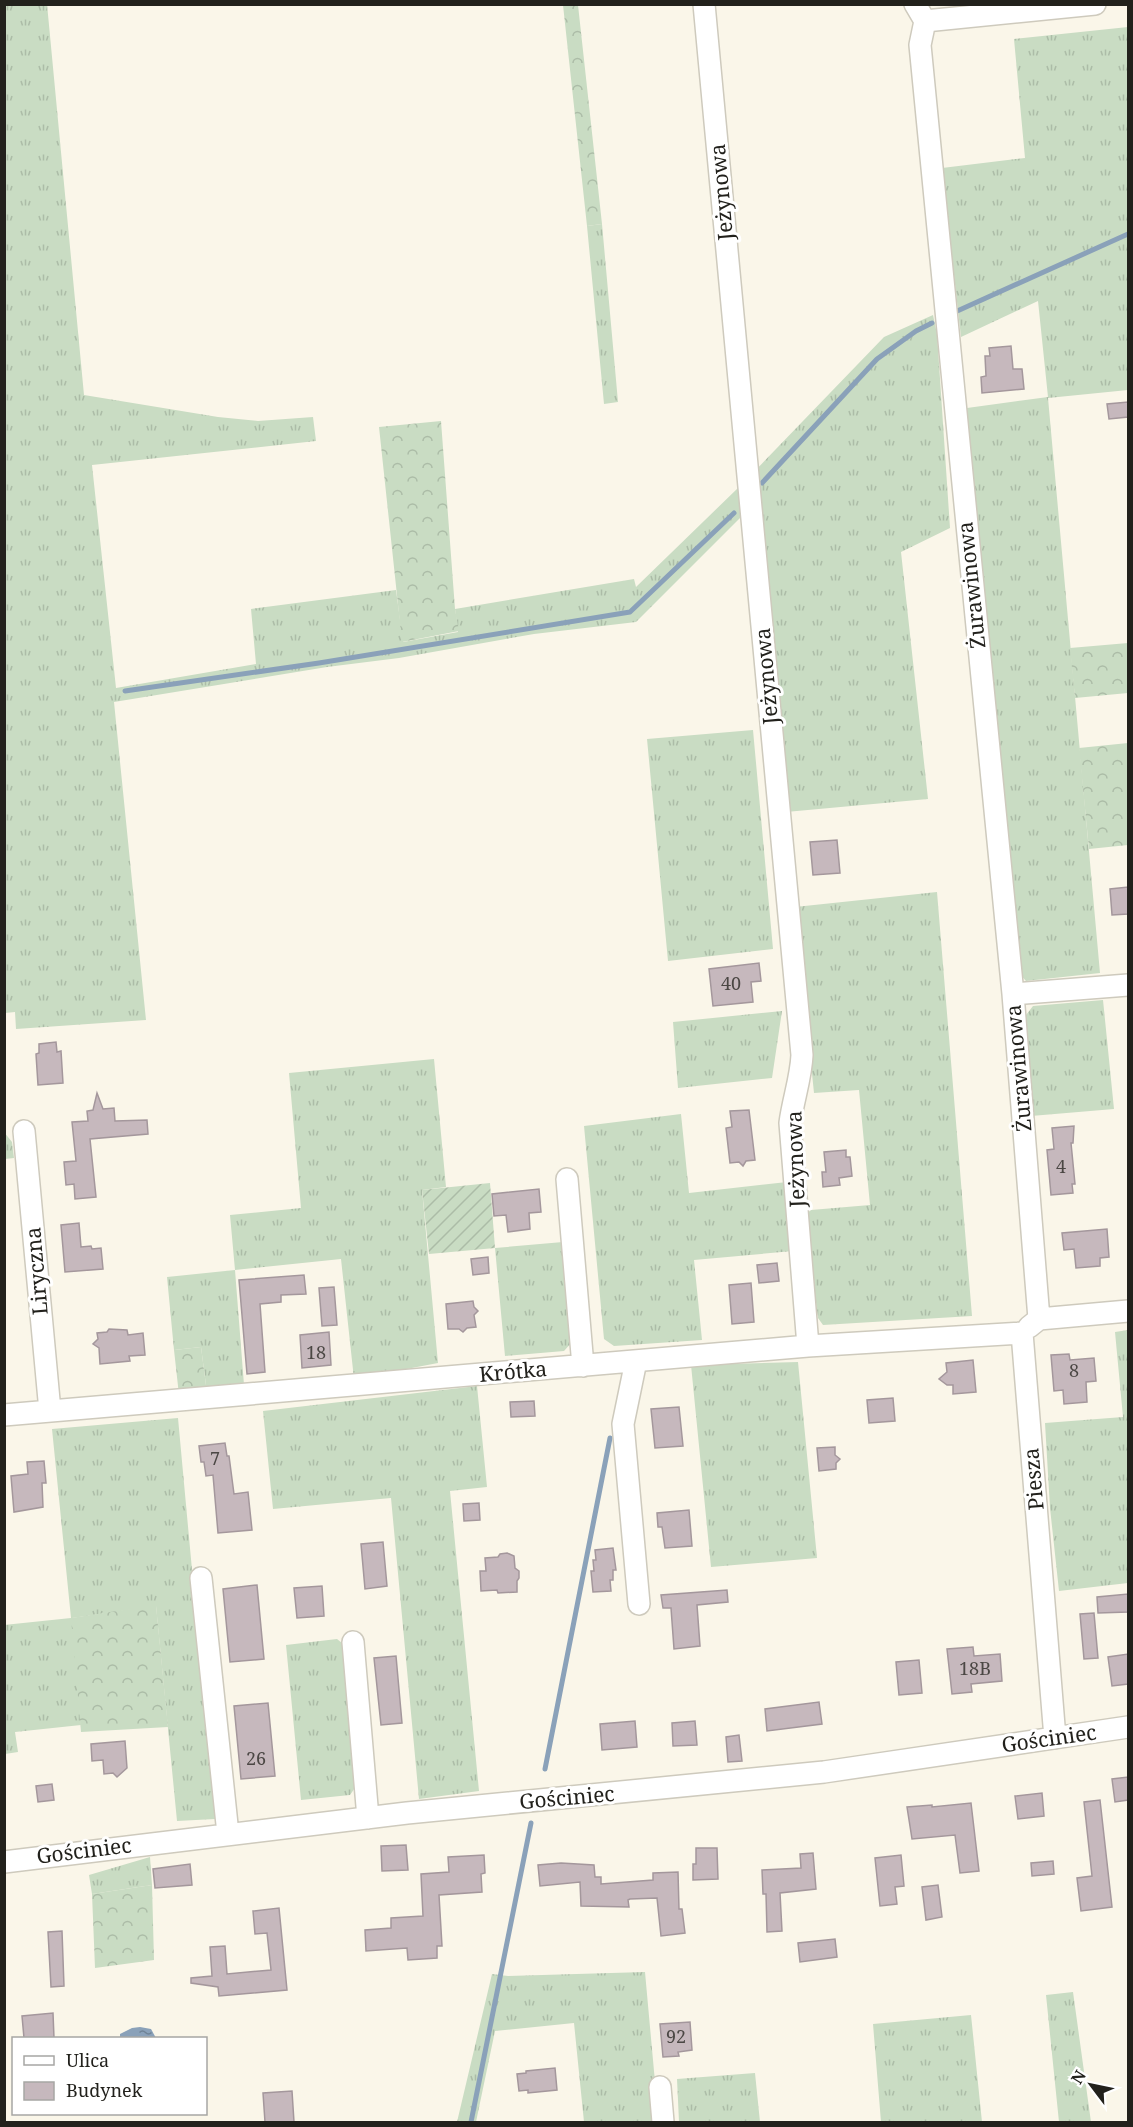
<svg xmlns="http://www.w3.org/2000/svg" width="1133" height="2127" font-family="'Noto Serif',serif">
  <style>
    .grass { fill: url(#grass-tufts) }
    .forest { fill: url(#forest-crowns) }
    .garden { fill: url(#garden-furrows) }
    .water { fill: url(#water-ripples) }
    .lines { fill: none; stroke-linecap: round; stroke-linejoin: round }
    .stream { stroke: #8aa1b9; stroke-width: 5 }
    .building { fill: #c6b8bd; stroke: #a4979c; stroke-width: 1.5 }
    .minor-casing { stroke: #cecabd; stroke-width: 24 }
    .minor { stroke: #fff; stroke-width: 21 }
    .labels { text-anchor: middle; stroke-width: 6; stroke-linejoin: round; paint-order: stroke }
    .number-label { font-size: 18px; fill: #4b4744 }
    .street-label { font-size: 21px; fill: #22211c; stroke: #fff }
  </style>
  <defs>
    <pattern id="grass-tufts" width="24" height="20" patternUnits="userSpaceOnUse" patternTransform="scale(1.5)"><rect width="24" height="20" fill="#c9dcc3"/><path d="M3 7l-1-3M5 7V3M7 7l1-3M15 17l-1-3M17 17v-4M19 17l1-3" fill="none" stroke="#acbca7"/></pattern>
    <pattern id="forest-crowns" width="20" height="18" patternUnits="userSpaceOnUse" patternTransform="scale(1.5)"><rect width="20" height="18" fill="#c9dcc3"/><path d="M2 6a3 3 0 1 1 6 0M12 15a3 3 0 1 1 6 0" fill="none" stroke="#acbca7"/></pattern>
    <pattern id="garden-furrows" width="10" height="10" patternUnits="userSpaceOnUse" patternTransform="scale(1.5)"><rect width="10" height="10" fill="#c9dcc3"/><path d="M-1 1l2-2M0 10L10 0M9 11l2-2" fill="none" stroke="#acbca7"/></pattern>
    <pattern id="water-ripples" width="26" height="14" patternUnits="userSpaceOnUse" patternTransform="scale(1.5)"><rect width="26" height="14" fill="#8aa1b9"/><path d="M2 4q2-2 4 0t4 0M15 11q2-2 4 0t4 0" fill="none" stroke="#708396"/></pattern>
  </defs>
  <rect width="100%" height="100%" fill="#faf6e9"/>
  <!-- grass -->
  <path class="grass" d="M47 4 84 395 218 417 258 421 313 417 316 441 92 465 116 688 256 664 251 609 396 590 403 642 458 632 455 609 634 579 636 587 739 487 743 515 636 622 534 634 399 658 327 667 114 702 146 1020 16 1029 15 1012 5 1013 4 5Z
    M1128 27V390L1048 398 1100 973 1026 981 1018 972 980 571 967 408 1048 397 1038 301 961 337 942 168 1025 158 1014 39Z
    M602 224 618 402 604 404 587 226Z
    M933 315 937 334 950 528 901 552 928 799 786 812 752 474 884 337Z
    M753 730 773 949 668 961 647 739Z
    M937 892 972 1316 823 1325 818 1318 805 1215 811 1210 870 1205 859 1090 814 1093 795 907Z
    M1103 1000 1114 1109 1031 1116 1023 1019 1033 1006Z
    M782 1011 772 1078 678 1088 673 1022Z
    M434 1059 446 1187 422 1190 438 1363 354 1379 341 1259 235 1270 244 1385 207 1393 201 1347 174 1350 167 1277 235 1270 230 1215 301 1208 289 1073Z
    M681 1114 689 1193 787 1182 793 1251 694 1260 702 1340 614 1346 604 1339 584 1126Z
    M4 1132 12 1142 14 1158 5 1159Z
    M563 1242 573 1341 564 1351 505 1356 495 1248Z
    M1128 1330V1583L1059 1591 1050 1508 1045 1423 1123 1417 1115 1332Z
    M798 1362 817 1558 711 1567 691 1365Z
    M477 1386 487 1487 450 1491 479 1791 419 1799 391 1498 273 1509 263 1411Z
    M178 1418 215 1819 177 1821 156 1606 72 1618 81 1725 15 1732 18 1752 5 1754 4 1625 71 1618 52 1429Z
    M337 1639 347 1647 359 1782 350 1795 301 1800 286 1645Z
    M150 1857 152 1885 92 1894 89 1875Z
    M645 1972 655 2082 657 2122H584L574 2023 495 2031 476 2122H457L492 1974 508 1976Z
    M1073 1992 1091 2122H1059L1046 1995Z
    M971 2015 982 2122H881L873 2024Z
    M755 2073 760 2122H679L677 2079Z"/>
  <!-- forest -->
  <path class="forest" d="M563 5H578L602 224 587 226Z
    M441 421 455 609 459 631 402 642 379 427Z
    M1128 643V693L1075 698 1070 648Z
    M1128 743V845L1089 849 1079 748Z
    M201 1347 207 1393 179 1395 174 1350Z
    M156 1605 168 1727 81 1732 71 1618Z
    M152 1885 154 1960 95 1968 92 1894Z"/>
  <!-- garden -->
  <path class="garden" d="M490 1183 495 1248 429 1254 422 1190Z"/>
  <!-- water -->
  <path class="water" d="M140 2027 151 2029 156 2038H120V2034L132 2028Z"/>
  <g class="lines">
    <!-- stream -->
    <path class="stream" d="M955 312 1128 234
      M762 483 877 359 916 331 932 323
      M125 691 319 663 630 612 734 513
      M545 1769 610 1438
      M471 2122 531 1823"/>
  </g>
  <!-- building -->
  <path class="building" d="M1011 346 1013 369H1022L1024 389 982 393 981 377 986 376 985 356H990L989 348Z
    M1128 402V417L1109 419 1107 404Z
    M837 840 840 873 813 875 810 842Z
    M1128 887V914L1112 915 1110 889Z
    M759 963 761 981 751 982 753 1002 713 1006 709 969Z
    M56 1042 57 1052 61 1051 63 1083 38 1085 36 1054 39 1053V1044Z
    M97 1093 103 1109 114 1108 115 1121 147 1120 148 1134 90 1139 96 1197 75 1199 74 1184 66 1185 64 1162 76 1161 72 1122 88 1121 87 1111 93 1110Z
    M749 1110 755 1160 746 1161 743 1166 739 1162 730 1163 726 1128 732 1127 730 1111Z
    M1074 1126 1073 1143H1071L1075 1184H1072L1073 1193 1051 1195 1047 1150 1054 1149 1052 1128Z
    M846 1150V1157H850L852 1176 839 1178 840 1185 823 1187 822 1172H826L824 1152Z
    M539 1189 541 1212 529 1213 530 1229 508 1232 506 1215 494 1216 492 1194Z
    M79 1223 81 1247 91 1246 92 1249 101 1248 103 1269 65 1272 61 1225Z
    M1107 1229 1109 1257 1100 1258V1266L1076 1268 1074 1249 1064 1250 1062 1233Z
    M488 1257 489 1273 473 1275 471 1259Z
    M777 1263 779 1281 759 1283 757 1265Z
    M304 1275 306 1294 281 1295V1302L260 1304 265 1372 247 1374 239 1280Z
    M751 1283 754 1322 732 1324 729 1285Z
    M334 1287 337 1325 322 1326 319 1288Z
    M473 1301 474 1307 478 1311 474 1315 476 1327 467 1328 463 1332 459 1329H448L446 1304Z
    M109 1329 127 1330 128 1335 143 1333 145 1355 129 1356 130 1361 100 1364 99 1348 93 1344 98 1339 97 1333 107 1332Z
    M329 1332 331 1365 302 1368 300 1335Z
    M1069 1354 1070 1360 1094 1358 1096 1381 1086 1382 1087 1402 1064 1404 1063 1390 1054 1391 1051 1355Z
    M973 1360 976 1392 953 1394V1385H947L939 1379 947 1372 946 1363Z
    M893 1398 895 1421 869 1423 867 1400Z
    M534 1401 535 1416 511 1417 510 1402Z
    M679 1407 683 1446 655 1448 651 1409Z
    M225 1443 227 1456H229L234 1494 248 1492 252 1530 218 1533 213 1475 206 1476 204 1462H201L199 1446Z
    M835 1447V1455L840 1459 836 1463V1469L819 1471 817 1448Z
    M44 1461 46 1483H42L43 1507 14 1512 11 1476 28 1474 27 1462Z
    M479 1503 480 1520 464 1521 463 1504Z
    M689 1510 692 1546 665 1548 662 1527H658L657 1513Z
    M383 1542 387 1586 365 1589 361 1544Z
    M613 1548 616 1570H613V1580H610L611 1591 593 1592 591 1571H594L593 1560H596L595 1550Z
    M507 1553 514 1556 515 1568 519 1571V1578L517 1581V1592L498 1593 497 1590 481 1591 480 1571H486L485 1558 498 1557 500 1554Z
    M257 1585 264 1659 230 1662 223 1589Z
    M322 1586 324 1616 297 1618 294 1588Z
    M727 1590 728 1602 697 1605 700 1646 674 1649 671 1608H663L661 1595Z
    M1128 1594V1612L1098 1613 1097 1597Z
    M1094 1613 1098 1658 1084 1659 1080 1614Z
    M973 1647 974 1656 1000 1654 1002 1681 971 1684 972 1692 952 1694 947 1649Z
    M1128 1654V1684L1112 1686 1108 1657Z
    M396 1656 402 1723 381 1725 374 1658Z
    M919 1660 922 1693 899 1695 896 1662Z
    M819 1702 822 1724 767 1731 765 1709Z
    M268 1703 275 1776 241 1779 234 1706Z
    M635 1721 637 1747 602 1750 600 1724Z
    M695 1721 697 1745 673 1746 672 1723Z
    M739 1735 742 1761 728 1762 726 1737Z
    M125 1741 127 1768 117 1777 113 1773 104 1774 103 1760 92 1761 91 1744Z
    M1128 1777V1800L1115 1802 1112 1779Z
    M52 1784 54 1800 38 1802 36 1786Z
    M1042 1793 1044 1816 1018 1819 1015 1796Z
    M1100 1800 1112 1907 1081 1911 1077 1878 1092 1876 1084 1802Z
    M971 1803 979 1871 960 1873 955 1835 912 1839 907 1807 932 1805V1807Z
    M406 1845 408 1870 382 1871 381 1846Z
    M696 1848H717L718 1879 693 1880V1864H696Z
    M813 1853 816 1889 780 1893 782 1931 767 1932 766 1894H763L762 1870 801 1868 800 1854Z
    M484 1855 485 1873 481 1874 482 1892 439 1895 442 1946H437V1958L408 1960 407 1948 366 1951 365 1930 391 1928V1918L423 1916 421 1874 449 1872 448 1857Z
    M901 1855 904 1886 895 1887 897 1904 880 1906 875 1858Z
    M1053 1861 1054 1874 1032 1876 1031 1863Z
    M561 1863 594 1865 595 1877H601V1884L653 1880V1873L678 1872 679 1909H682L685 1933 661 1936 657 1898 630 1899 628 1900 629 1907 581 1906 580 1882 540 1886 538 1865Z
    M190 1864 192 1885 155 1888 153 1869Z
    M938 1885 942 1917 926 1920 922 1887Z
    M279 1908 287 1990 219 1996 218 1987 191 1983V1978L212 1976 210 1947 225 1946 227 1974 271 1970 267 1933 255 1934 253 1911Z
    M62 1931 64 1986 51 1987 48 1932Z
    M835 1939 837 1957 800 1962 798 1943Z
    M53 2013 54 2038H24L22 2016Z
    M690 2022 692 2050 678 2052 679 2056 663 2057 660 2024Z
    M555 2068 557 2090 528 2093V2090L519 2091 517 2074 526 2073V2071Z
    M292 2091 294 2122H265L263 2093Z"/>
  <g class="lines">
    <!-- minor casing -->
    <g class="minor-casing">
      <path id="minor" d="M704 4 802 1055C801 1078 793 1100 790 1123L808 1346
        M915 4 925 21
        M1013 994 1128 985
        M24 1131 50 1411
        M567 1179 583 1366
        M1039 1319 1013 994 920 45 925 21 1095 4
        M1029 1327 1039 1319 1128 1311
        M1022 1333 1055 1738
        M636 1361 623 1424 639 1604
        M4 1415 808 1346 1022 1333
        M201 1578 228 1834
        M353 1642 368 1818
        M4 1862 407 1813 824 1772 1128 1727
        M660 2087 663 2122"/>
    </g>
    <!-- minor -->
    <use href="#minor" class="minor"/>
  </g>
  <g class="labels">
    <!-- number labels -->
    <g class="number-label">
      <text x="731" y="990">40</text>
      <text x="1061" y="1173">4</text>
      <text x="316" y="1359">18</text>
      <text x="1074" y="1377">8</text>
      <text x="215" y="1465">7</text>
      <text x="975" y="1675">18B</text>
      <text x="256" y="1765">26</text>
      <text x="676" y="2043">92</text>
    </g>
    <!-- street labels -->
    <g class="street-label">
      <text transform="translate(722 192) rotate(-95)" y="7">Jeżynowa</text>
      <text transform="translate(972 585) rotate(-96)" y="7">Żurawinowa</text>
      <text transform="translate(767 676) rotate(-95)" y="7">Jeżynowa</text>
      <text transform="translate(1019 1068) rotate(-95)" y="7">Żurawinowa</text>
      <text transform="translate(796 1159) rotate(-92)" y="7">Jeżynowa</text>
      <text transform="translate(37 1271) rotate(-95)" y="7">Liryczna</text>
      <text transform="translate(513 1372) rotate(-5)" y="7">Krótka</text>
      <text transform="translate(1034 1479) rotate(-95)" y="7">Piesza</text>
      <text transform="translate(1049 1739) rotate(-8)" y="7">Gościniec</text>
      <text transform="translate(567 1798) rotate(-5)" y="7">Gościniec</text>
      <text transform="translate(84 1851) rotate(-7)" y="7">Gościniec</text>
    </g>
  </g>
  <!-- border -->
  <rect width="1133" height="2127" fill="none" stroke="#22211c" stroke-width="12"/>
  <!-- legend -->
  <rect x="12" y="2037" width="195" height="78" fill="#ffffff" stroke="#a7a6a4" stroke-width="1.5"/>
  <rect x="24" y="2056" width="30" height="9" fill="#ffffff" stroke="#a7a6a4" stroke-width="1.5"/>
  <text x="66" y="2067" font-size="18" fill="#22211c">Ulica</text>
  <rect x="24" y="2082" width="30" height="18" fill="#c6b8bd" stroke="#a7a6a4" stroke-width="1.5"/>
  <text x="66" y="2097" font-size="18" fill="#22211c">Budynek</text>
  <!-- north arrow -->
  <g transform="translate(1091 2085) rotate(302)" stroke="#ffffff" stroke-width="4.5" paint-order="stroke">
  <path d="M0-4.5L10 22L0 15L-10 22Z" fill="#22211c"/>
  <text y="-9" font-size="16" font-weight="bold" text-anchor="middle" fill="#22211c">N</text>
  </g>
</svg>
